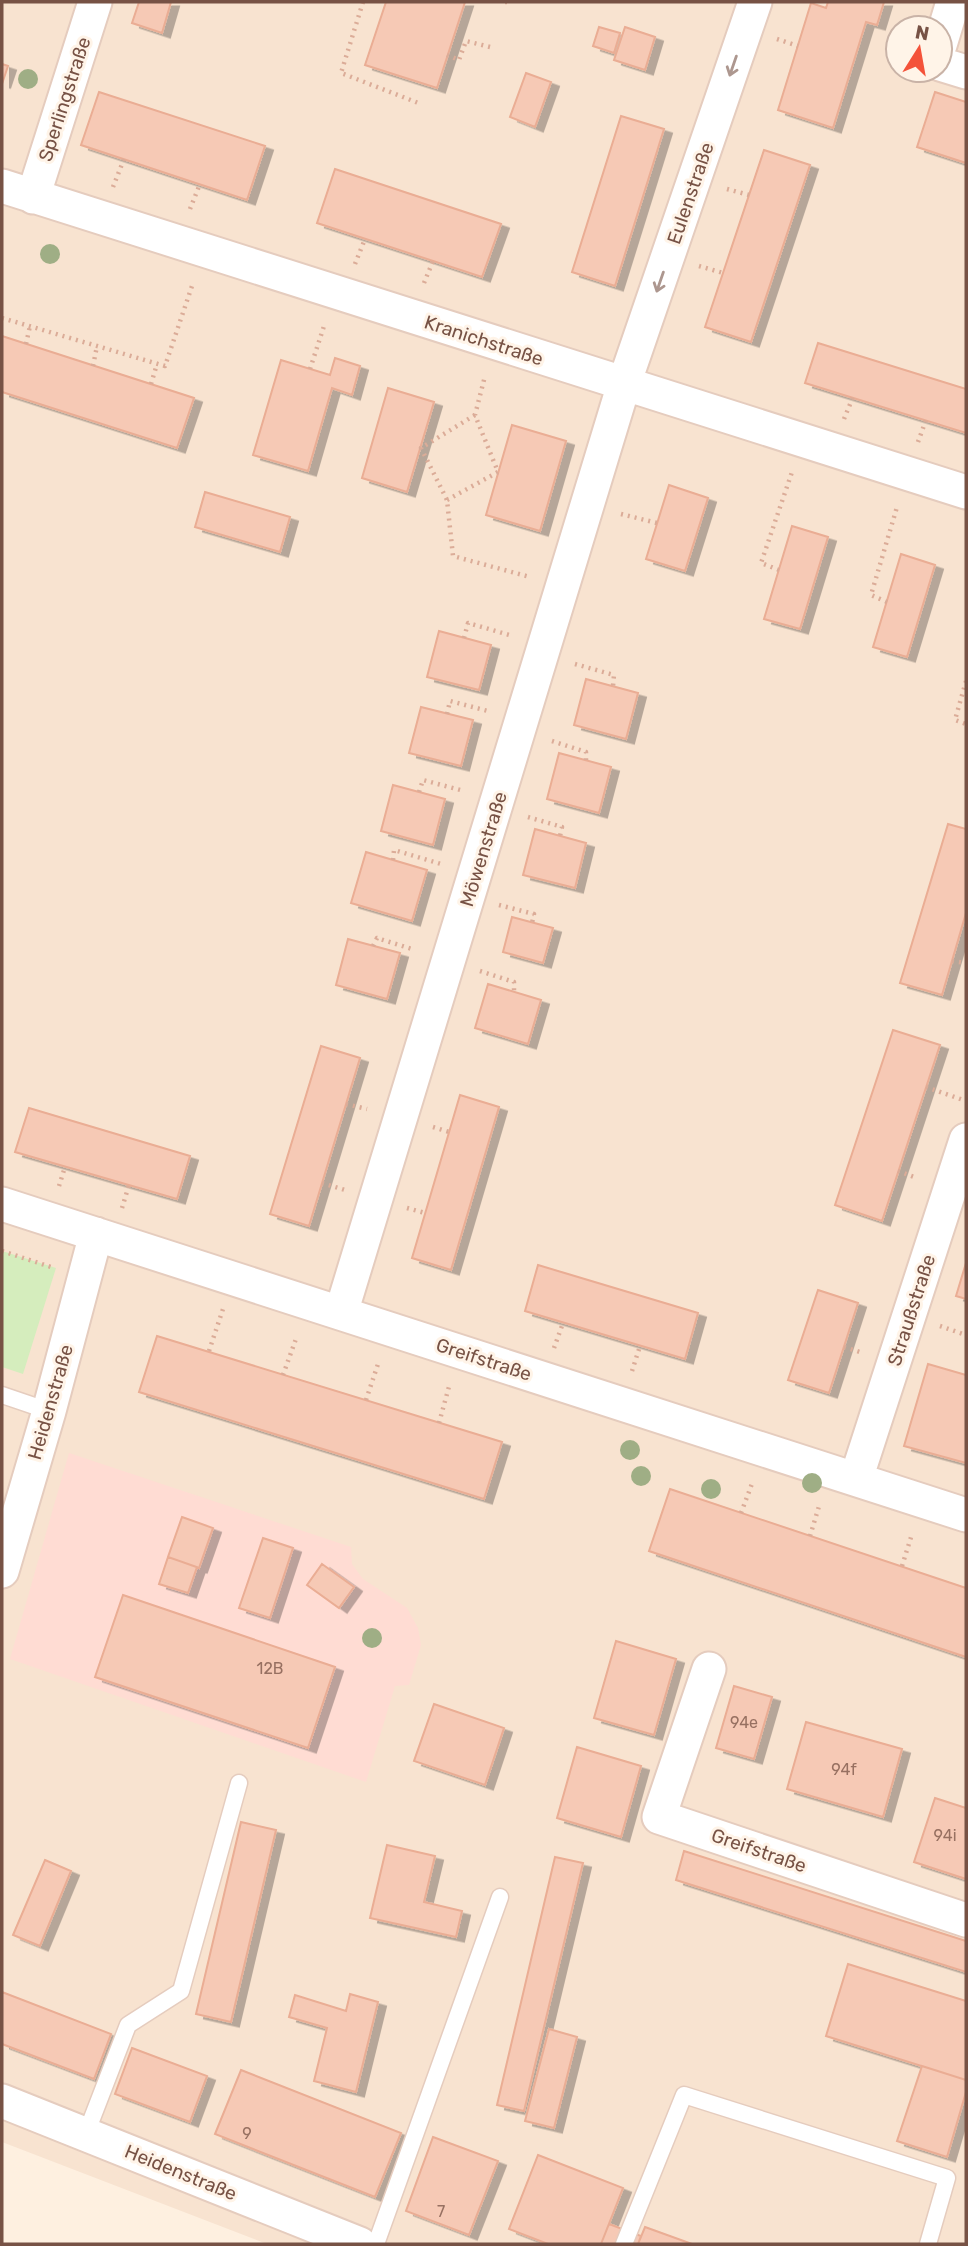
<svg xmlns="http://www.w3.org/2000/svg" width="968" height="2246" font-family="Rubik,sans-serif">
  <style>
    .residential { fill: #f8e3d0; fill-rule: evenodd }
    .commercial { fill: #ffdcd3 }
    .green { fill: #d5edbd }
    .building { fill: #f6c9b5; stroke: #eaad94; stroke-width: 2; filter: url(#shadow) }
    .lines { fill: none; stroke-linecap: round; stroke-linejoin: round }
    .lane-casing { stroke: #e5ccbe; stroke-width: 19 }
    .street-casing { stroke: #e5ccbe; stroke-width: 37 }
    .path { stroke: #dbac98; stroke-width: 4.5; stroke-dasharray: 2 5; stroke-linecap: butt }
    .lane { stroke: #fff; stroke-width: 16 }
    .street { stroke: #fff; stroke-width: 33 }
    .tree { fill: #9fae85 }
    .oneway { stroke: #ad978f }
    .labels { text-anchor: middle; stroke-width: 6; stroke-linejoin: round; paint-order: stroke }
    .number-label { font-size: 16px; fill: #977061 }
    .street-label { font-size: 19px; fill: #775245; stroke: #fff4e8 }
  </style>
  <defs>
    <filter id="shadow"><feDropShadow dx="8" dy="4.5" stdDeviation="0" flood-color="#0004"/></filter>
  </defs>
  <rect width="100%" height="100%" fill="#fef0e0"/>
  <!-- residential -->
  <path class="residential" d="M2 2H966V2244H267L2 2142ZM898 28H940V70H898Z"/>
  <!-- commercial -->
  <path class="commercial" d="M69 1453 351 1547 352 1564 363 1579 407 1608 418 1628 421 1645 409 1685 395 1686 366 1782 10 1659Z"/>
  <!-- green -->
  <path class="green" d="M2 1251 56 1268 23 1374 2 1367Z"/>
  <!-- building -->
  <path class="building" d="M139 2H171L162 33 132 23Z
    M386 2H465L437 88 365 65Z
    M828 2H884L877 25 866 22 833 128 778 110 811 3 826 8Z
    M599 27 620 33 614 53 593 46Z
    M625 27 655 37 645 70 614 60Z
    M2 64 8 66 2 84Z
    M526 73 551 82 535 127 510 117Z
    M99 92 265 146 247 200 81 145Z
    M935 92 966 102V163L917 147Z
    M621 116 664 129 615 286 572 272Z
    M764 150 810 165 751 342 705 327Z
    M335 169 501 224 482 277 317 223Z
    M2 336 194 398 177 448 2 392Z
    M818 343 966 389V433L805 383Z
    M335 358 360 366 352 395 332 388 308 471 253 455 281 360 330 375Z
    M388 388 434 402 407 492 362 478Z
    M512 425 566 441 540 531 486 515Z
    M669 485 708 498 685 571 646 559Z
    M205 492 290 517 280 552 195 527Z
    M792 526 828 537 800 629 764 619Z
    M901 554 935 565 907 657 873 647Z
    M439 631 491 645 479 690 427 677Z
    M586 679 638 693 626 739 574 725Z
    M421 707 473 720 461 766 409 753Z
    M559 753 611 767 599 813 547 799Z
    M393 785 445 799 433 845 381 831Z
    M948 824 966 829V913L942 995 900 983Z
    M535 829 586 843 575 888 523 875Z
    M366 852 427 870 412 921 351 903Z
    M512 917 553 928 543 963 503 952Z
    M348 939 400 953 387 999 336 985Z
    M488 984 541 1000 528 1044 475 1028Z
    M893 1030 940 1045 882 1221 835 1205Z
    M321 1046 360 1058 309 1226 270 1214Z
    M460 1095 499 1107 451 1270 412 1258Z
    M29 1108 190 1156 177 1199 15 1152Z
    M966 1263V1299L956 1296Z
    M538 1265 698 1313 685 1359 525 1311Z
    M818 1290 858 1303 829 1393 788 1380Z
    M157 1336 502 1442 484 1499 139 1392Z
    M928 1364 966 1375V1463L904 1446Z
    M670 1489 966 1588V1657L649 1551Z
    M182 1517 213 1528 199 1568 168 1557Z
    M263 1538 293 1548 270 1618 239 1608Z
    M168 1557 197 1567 188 1593 159 1584Z
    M322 1564 354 1587 339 1608 307 1585Z
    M123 1595 335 1667 308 1748 95 1677Z
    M616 1641 676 1659 654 1735 594 1718Z
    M734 1686 772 1697 754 1759 716 1748Z
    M434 1704 504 1728 485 1785 414 1761Z
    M806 1722 902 1749 883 1817 787 1789Z
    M577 1747 641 1766 621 1837 557 1818Z
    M935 1798 966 1808V1879L914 1862Z
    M241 1822 276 1830 231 2022 196 2014Z
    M387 1845 435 1856 424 1902 462 1911 456 1937 370 1918Z
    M684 1851 966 1941V1972L676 1880Z
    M555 1857 583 1863 524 2111 497 2105Z
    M45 1860 71 1871 40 1946 13 1935Z
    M848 1964 966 2001V2080L826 2036Z
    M2 1992 111 2034 94 2079 2 2044Z
    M350 1994 378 2002 356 2092 314 2081 327 2028 289 2017 295 1995 346 2011Z
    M549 2029 577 2037 554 2128 525 2121Z
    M132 2048 207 2076 190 2122 115 2094Z
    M922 2066 966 2080V2092L947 2157 897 2141Z
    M241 2070 401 2133 375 2197 215 2134Z
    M433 2137 498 2161 469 2235 406 2211Z
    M538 2155 623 2188 601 2244H548L509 2229Z
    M609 2224 641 2236 638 2244H601Z
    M645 2227 692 2244H638Z"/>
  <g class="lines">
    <!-- lane casing -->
    <g class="lane-casing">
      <path id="lane" d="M2 1395 49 1411
        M86 2134 128 2025 181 1991 239 1783
        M376 2244 500 1897
        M624 2244 684 2095 947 2178 928 2244"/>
    </g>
    <!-- street casing -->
    <g class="street-casing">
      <path id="street" d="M940 45 953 2
        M940 64 966 72
        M2 186 966 492
        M33 197 95 2
        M2 1204 966 1515
        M341 1313 624 384 755 2
        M856 1479 966 1140
        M2 1571 49 1411 96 1234
        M709 1669 659 1817 966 1920
        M2 2101 360 2244"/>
    </g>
    <!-- path -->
    <path class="path" d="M363 2 341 73 421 104
      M505 2H507
      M777 39 798 46
      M447 55 459 60 466 41 494 48
      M113 187 124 159
      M727 189 749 195
      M190 209 200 184
      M355 264 365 239
      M699 266 723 273
      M424 283 433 261
      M2 318 165 366 193 283
      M26 344 30 326
      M93 366 97 346
      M310 369 325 323
      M151 384 157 364
      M475 415 421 448 447 500 453 556 530 577
      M844 419 853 397
      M918 442 926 420
      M447 500 498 472 475 415 485 376
      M621 514 657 523
      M779 570 761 563 792 472
      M887 602 871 595 897 507
      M464 638 468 623 513 636
      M575 664 614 675 613 686
      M966 681 955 720 966 724
      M447 714 450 701 488 711
      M552 741 586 752V760
      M419 792 423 780 464 791
      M528 817 562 827 560 836
      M393 860 394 850 441 864
      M499 905 534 914 532 923
      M373 946 377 938 415 950
      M952 961 966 963
      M480 971 514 982V991
      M926 1087 966 1101
      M346 1104 367 1109
      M433 1127 449 1132
      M898 1171 917 1178
      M322 1183 345 1190
      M59 1186 65 1167
      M122 1208 129 1185
      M407 1208 425 1213
      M2 1251 51 1267
      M940 1326 966 1335
      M844 1347 863 1353
      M554 1348 563 1323
      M209 1351 223 1309
      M632 1371 640 1346
      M283 1375 297 1336
      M366 1400 379 1361
      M439 1423 450 1383
      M741 1513 753 1481
      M810 1536 820 1503
      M902 1566 912 1534"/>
    <!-- lane -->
    <use href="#lane" class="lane"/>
    <!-- street -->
    <use href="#street" class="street"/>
  </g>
  <!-- trees -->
  <g class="tree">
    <circle cx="28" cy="79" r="10"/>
    <circle cx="50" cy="254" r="10"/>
    <circle cx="630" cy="1450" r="10"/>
    <circle cx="641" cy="1476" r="10"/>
    <circle cx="812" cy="1483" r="10"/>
    <circle cx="711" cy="1489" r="10"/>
    <circle cx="372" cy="1638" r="10"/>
  </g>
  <!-- one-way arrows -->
  <defs><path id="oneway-shaft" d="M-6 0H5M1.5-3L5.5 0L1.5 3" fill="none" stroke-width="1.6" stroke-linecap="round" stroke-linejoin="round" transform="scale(1.75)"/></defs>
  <g class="oneway">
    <use href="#oneway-shaft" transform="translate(733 66) rotate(109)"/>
    <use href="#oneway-shaft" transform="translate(660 282) rotate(109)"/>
  </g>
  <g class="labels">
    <!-- number labels -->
    <g class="number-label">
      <text x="270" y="1674">12B</text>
      <text x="744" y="1728">94e</text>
      <text x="844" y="1775">94f</text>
      <text x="945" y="1841">94i</text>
      <text x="247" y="2139">9</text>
      <text x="441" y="2217">7</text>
    </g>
    <!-- street labels -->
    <g class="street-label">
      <text transform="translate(64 99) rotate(-72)" y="7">Sperlingstraße</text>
      <text transform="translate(690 193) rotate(-71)" y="7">Eulenstraße</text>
      <text transform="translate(484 340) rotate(18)" y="7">Kranichstraße</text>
      <text transform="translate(483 849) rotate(-73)" y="7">Möwenstraße</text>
      <text transform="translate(911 1310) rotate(-72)" y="7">Straußstraße</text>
      <text transform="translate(484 1359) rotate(18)" y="7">Greifstraße</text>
      <text transform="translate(50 1402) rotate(-74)" y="7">Heidenstraße</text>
      <text transform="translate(759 1850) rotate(19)" y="7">Greifstraße</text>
      <text transform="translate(181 2172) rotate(22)" y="7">Heidenstraße</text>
    </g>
  </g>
  <!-- border -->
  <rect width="968" height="2246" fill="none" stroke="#775245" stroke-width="7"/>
  <!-- north arrow -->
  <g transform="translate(919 49) rotate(11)"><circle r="33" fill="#fff4e8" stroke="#c9b3a7" stroke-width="2"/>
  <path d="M0-5L12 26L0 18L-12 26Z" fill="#f45239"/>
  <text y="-10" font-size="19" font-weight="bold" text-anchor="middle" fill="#775245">N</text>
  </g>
</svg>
